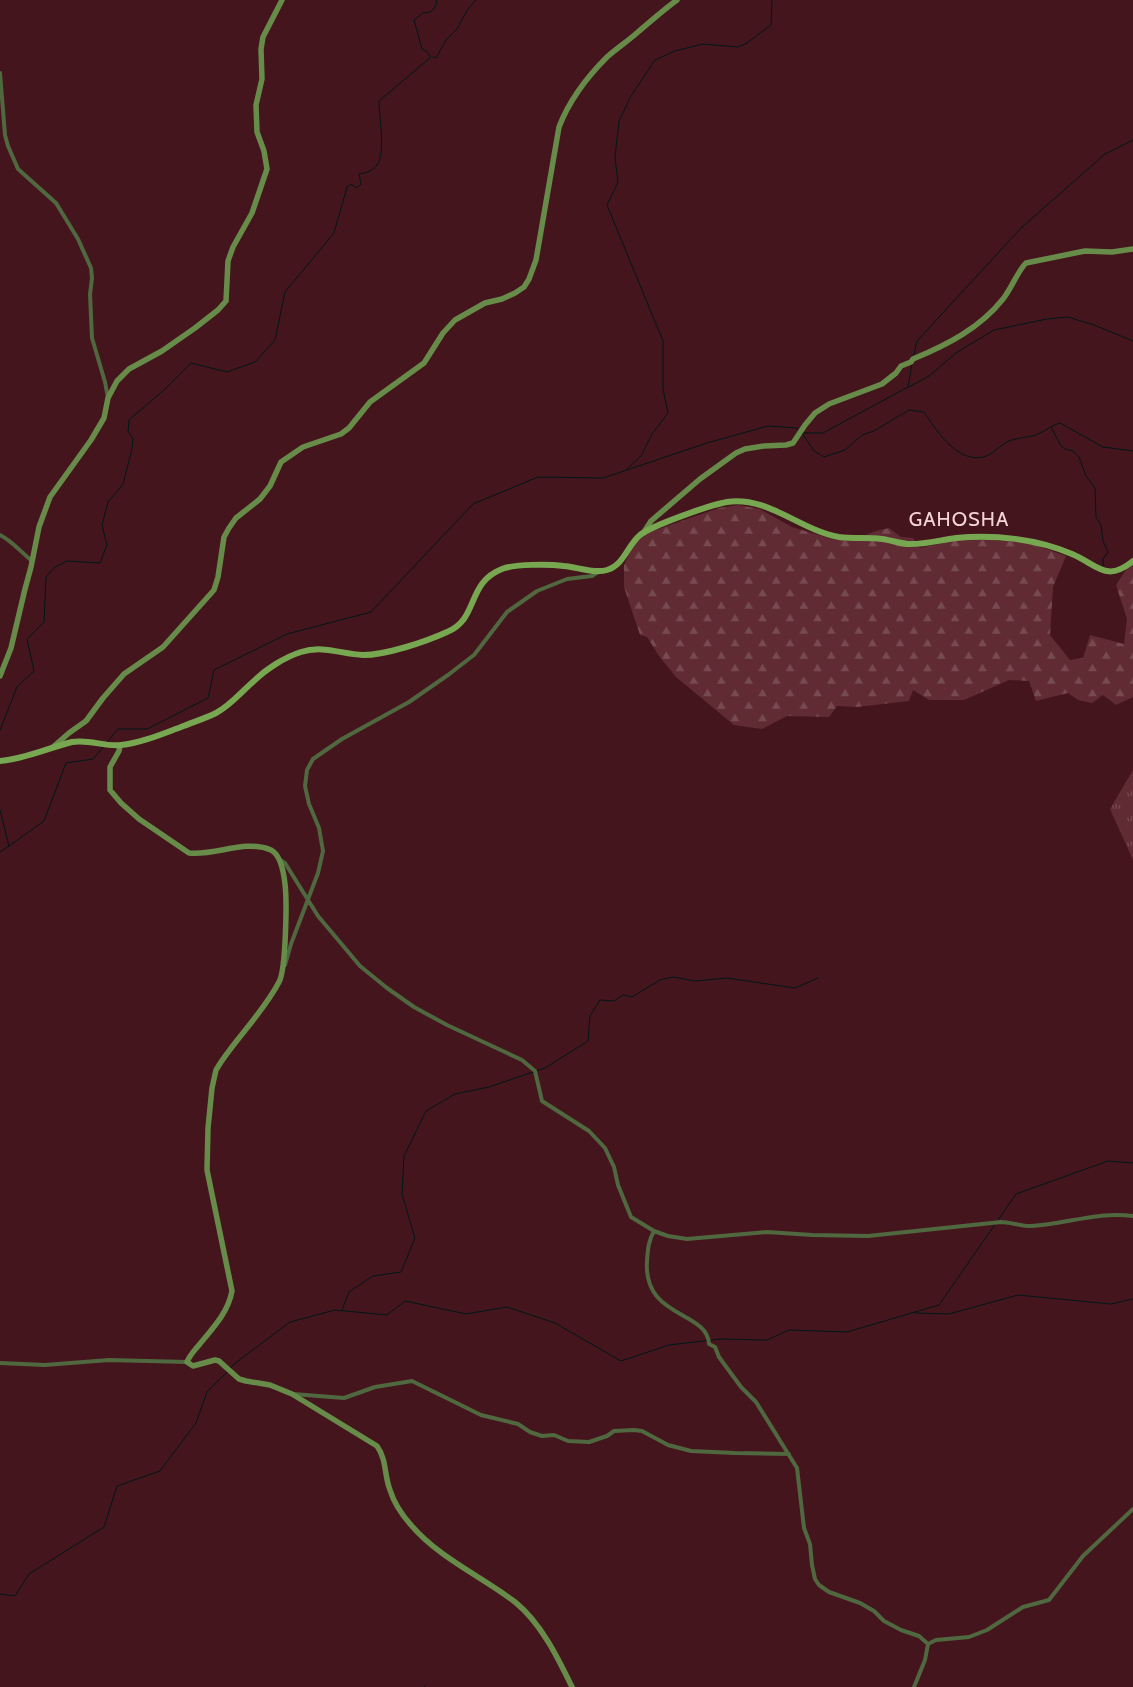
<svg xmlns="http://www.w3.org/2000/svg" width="1133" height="1687" font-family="Cabin,sans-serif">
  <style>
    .grass { fill: url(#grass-tufts) }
    .forest { fill: url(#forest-firs) }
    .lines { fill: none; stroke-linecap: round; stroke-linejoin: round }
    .stream { stroke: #001717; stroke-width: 1 }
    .street { stroke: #50683f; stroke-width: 4 }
    .secondary { stroke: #678c4a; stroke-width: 5.5 }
    .primary { stroke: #77a851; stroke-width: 6 }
    .labels { text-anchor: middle; stroke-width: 4.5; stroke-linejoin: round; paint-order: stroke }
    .quarter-label { font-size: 20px; letter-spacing: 1px; fill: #f6d5d8; stroke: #44151d }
  </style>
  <defs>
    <pattern id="grass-tufts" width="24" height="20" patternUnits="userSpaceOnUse" patternTransform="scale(1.25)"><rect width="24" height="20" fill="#602b33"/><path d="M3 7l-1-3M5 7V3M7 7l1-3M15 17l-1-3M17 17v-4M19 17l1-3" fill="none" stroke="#774950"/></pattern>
    <pattern id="forest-firs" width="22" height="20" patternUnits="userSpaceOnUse" patternTransform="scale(1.25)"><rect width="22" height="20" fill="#602b33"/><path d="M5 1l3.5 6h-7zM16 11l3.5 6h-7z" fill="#774950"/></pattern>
  </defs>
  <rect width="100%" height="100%" fill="#44151d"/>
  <!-- grass -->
  <path class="grass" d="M1133 770V860L1110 809Z"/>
  <!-- forest -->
  <path class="forest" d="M738 505 760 509 792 527 832 539 849 541 876 531 889 528 901 537 913 538 920 548 966 538 1030 543 1066 556 1053 587 1050 635 1070 660 1083 658 1090 635 1124 644 1127 619 1116 585 1127 568 1133 564V697L1116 705 1103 695 1092 703 1078 700 1068 693 1036 701 1029 681 1009 680 964 700H929L913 690 909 701 857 707 837 706 829 717 787 716 762 729 734 725 676 677 659 656 647 637 640 635 624 587V565L634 544 647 533 719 508Z"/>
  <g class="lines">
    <!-- stream -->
    <path class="stream" d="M433 57 436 58 446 40 457 29 468 9 476 0
      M914 355 917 341 1021 228 1105 154 1133 140
      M909 387 929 376 956 353 994 330 1047 319 1068 317 1094 325 1133 341
      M1051 427 1061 446 1065 449 1073 451 1079 457 1086 476 1095 488 1096 517 1101 525 1103 541 1108 552 1103 559V566
      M802 433H823L908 387 912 364
      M802 433 814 451 824 457 845 450 862 435 874 431 909 410 924 412C936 430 957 463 983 457 992 455 1000 445 1009 441 1019 437 1031 438 1040 433 1047 430 1052 425 1060 423L1103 447 1133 451
      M627 469 641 456 652 434 668 413 663 389V341L607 205 618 182 615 157 619 121 631 96 655 60 675 51 703 44 738 47 747 43 771 25 772 0
      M0 730 17 687 34 671 27 639 44 622 46 577 55 567 67 561 100 563 107 545 102 525 108 502 123 484 132 449 133 439 128 431 129 420 164 390 191 363 227 372 255 362 275 340 285 292 334 233 347 187 351 184 357 188 361 184 359 174C366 173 373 171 377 165 386 152 379 118 379 101L431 57 427 52 422 49 414 20 423 13 431 12 437 4 436 0
      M107 742 118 729H147L208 698 214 670 287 634 371 612 473 504 538 477 603 478 707 443 768 426 797 428 799 431
      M0 810 9 846 0 852
      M9 846 44 821 66 763 93 759 103 747
      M998 1220 1016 1194 1108 1161 1133 1163
      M342 1310 349 1292 373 1276 401 1272 415 1238 402 1194 404 1156 426 1111 455 1094 489 1087 545 1068 588 1041 590 1016 600 1000 614 1001 623 995 632 997 660 980 673 977 695 981 727 978 795 988 818 978
      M915 1313 949 1314 1018 1295 1111 1304 1133 1299
      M230 1368 238 1361 290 1322 335 1310 387 1315 405 1301 466 1314 507 1307 555 1323 621 1361 669 1345 720 1339 767 1340 789 1330 847 1332 939 1305 996 1223
      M0 1594 15 1596 29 1574 104 1527 117 1486 160 1471 196 1423 207 1392 228 1371
      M424 1687 426 1685"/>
    <!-- street -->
    <path class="street" d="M0 73 5 135 8 146 18 169 56 203 78 239 91 268 92 278 90 294 92 338 105 382 108 398
      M0 535C12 541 21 552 32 561
      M280 860 285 863 318 916 360 966 387 988 414 1007 447 1025 522 1060 535 1071 542 1101 589 1131 605 1148 614 1167 618 1185 631 1217 654 1231 668 1236 687 1239 767 1232 812 1235 868 1236 1001 1222C1009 1222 1025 1227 1032 1226 1066 1224 1099 1211 1133 1216
      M285 965 291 944 318 873 323 851 319 828 309 804 305 786 307 770 313 759 342 739 409 702 448 675 474 655 507 612 537 591 567 579 592 576 599 571
      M654 1231C648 1242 648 1249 647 1261 643 1319 707 1310 709 1344L715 1347 719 1357 741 1387 756 1402 797 1468 804 1528 810 1544 812 1565 815 1579 819 1585 829 1592 860 1603 874 1611 884 1621 901 1630 919 1636 928 1644
      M0 1363 45 1365 109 1360 187 1362
      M293 1394 344 1398 375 1387 412 1381 481 1415 518 1424 530 1432 542 1436 554 1435 568 1441 589 1442 607 1436 614 1431 634 1430 642 1431 668 1445 691 1451 735 1453 789 1454
      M914 1687 925 1660 928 1644 936 1640 969 1637 987 1630 1023 1607 1049 1600 1083 1556 1133 1509"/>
    <!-- secondary -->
    <path class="secondary" d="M644 532 651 521 700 479 736 453 745 449 764 446 786 445 793 443 805 425 815 413 829 404 882 384 896 373 901 366 911 362 913 359C947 345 980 328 1003 299 1011 289 1019 269 1026 263L1085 251 1112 252 1133 249
      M0 676 11 648 25 589 31 567 39 527 50 497 91 440 104 418 108 398 117 381 129 369 162 351 195 328 218 310 226 301 228 261 233 247 252 213 267 169 264 151 257 132 256 105 262 79 261 49 263 37 282 0
      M120 746 119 751 110 767V790L121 803 139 819 189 853C216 856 245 839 271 850 281 855 284 875 285 884 287 901 286 970 279 982 264 1011 239 1035 221 1062L216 1070 212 1088 208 1128 207 1170 232 1291C228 1313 212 1329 199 1345 194 1351 190 1355 187 1362L193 1366 215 1360 219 1361 239 1379 246 1381 270 1385 292 1394 377 1446C387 1460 384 1475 390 1490 394 1503 402 1515 411 1525 439 1558 481 1576 515 1602 541 1623 558 1658 572 1687
      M53 747 69 733 86 721 103 698 124 674 163 647 214 590 218 577 224 537 229 528 236 518 260 499 270 486 281 462 303 447 341 434 349 428 370 402 424 363 443 333 455 320 485 303 502 299 515 293 524 287 529 279 536 260 559 127C569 101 588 76 607 57 617 48 628 41 638 32 651 21 662 11 677 0"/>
    <!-- primary -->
    <path class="primary" d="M0 761C25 759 48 748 72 742 89 739 105 747 121 745 141 743 162 734 181 727 193 722 204 719 216 713 231 705 241 692 254 681 266 669 285 657 301 652 323 645 341 654 363 655 386 655 425 642 447 632 479 619 466 583 502 569 515 564 549 564 564 566 577 567 594 574 607 570 624 565 627 546 640 535 653 525 710 505 727 502 768 496 800 530 839 537 853 539 868 537 882 539 890 540 899 543 907 544 923 545 940 540 956 538 994 534 1037 539 1072 554 1098 565 1106 583 1133 561"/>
  </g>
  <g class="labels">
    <!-- quarter labels -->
    <g class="quarter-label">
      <text x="959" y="526">GAHOSHA</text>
    </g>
  </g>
</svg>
